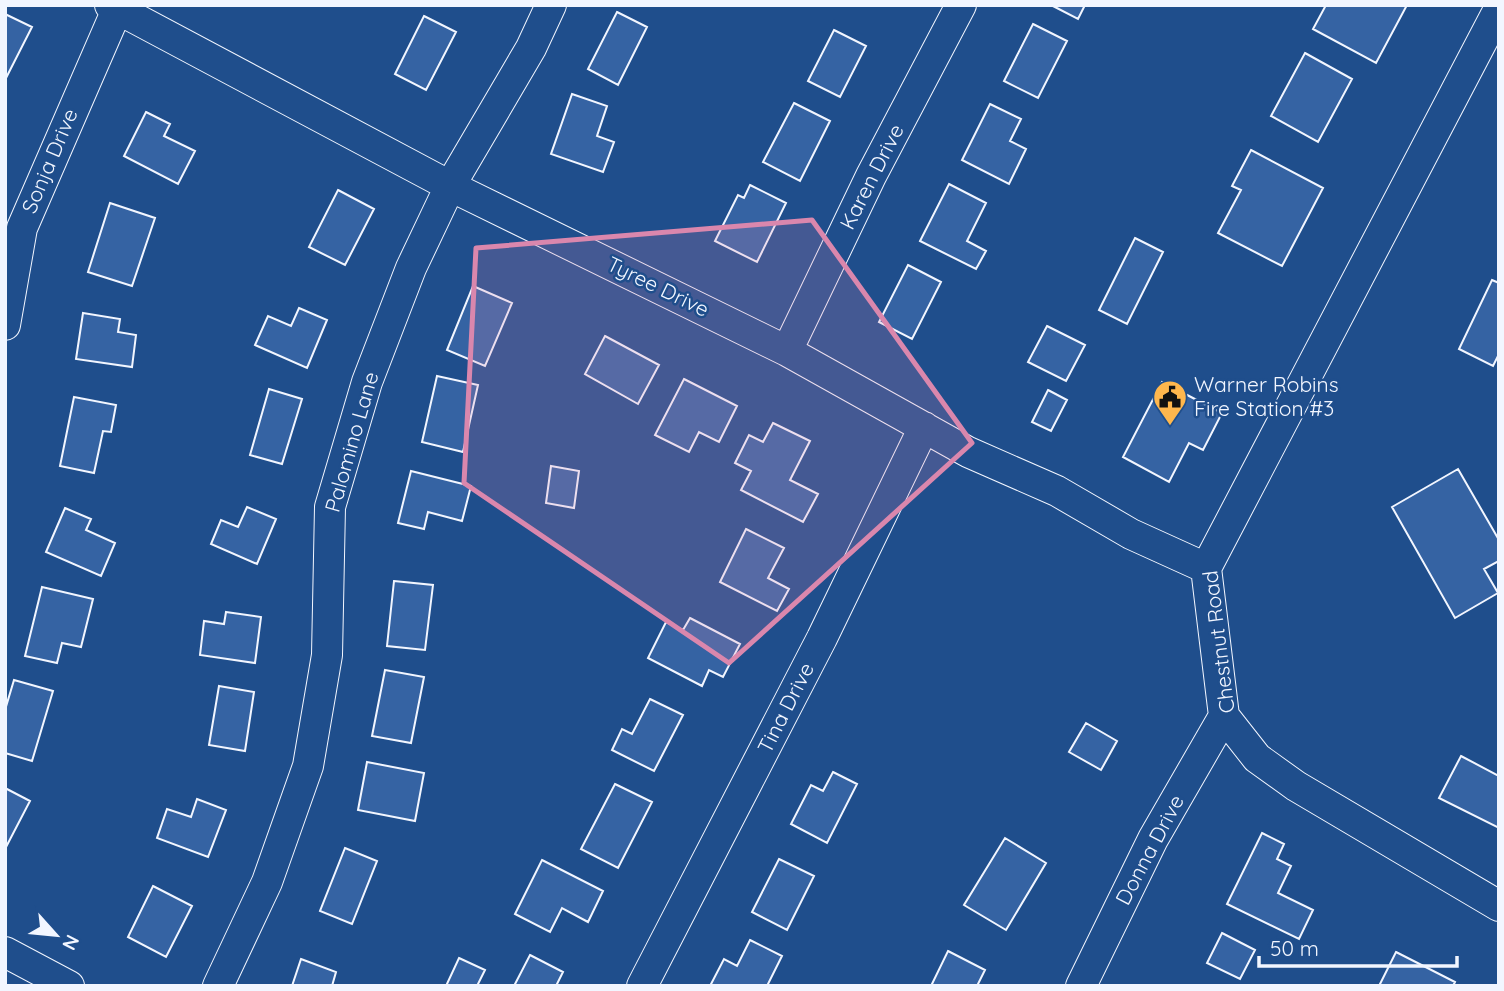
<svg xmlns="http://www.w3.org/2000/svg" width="1504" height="991" font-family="Quicksand,sans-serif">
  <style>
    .building { fill: #3563a3; stroke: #f2f6ff; stroke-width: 2 }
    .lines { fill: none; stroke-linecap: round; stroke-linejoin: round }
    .minor-casing { stroke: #f2f6ff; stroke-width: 32 }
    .minor { stroke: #1f4e8c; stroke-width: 30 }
    .marked { fill: #da87ad; fill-opacity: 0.2; stroke: #da87ad; stroke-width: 5; stroke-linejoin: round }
    .labels { text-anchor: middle; stroke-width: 5; stroke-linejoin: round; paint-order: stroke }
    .street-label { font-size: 21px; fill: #f2f6ff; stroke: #1f4e8c }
    .poi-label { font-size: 21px; fill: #f2f6ff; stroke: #1f4e8c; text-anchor: start }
  </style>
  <rect width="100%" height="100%" fill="#1f4e8c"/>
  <!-- building -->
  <path class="building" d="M1051 5H1085L1078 19Z
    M1326 5H1407L1376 63 1313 29Z
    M617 12 647 27 618 85 588 69Z
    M5 14 32 27 5 80Z
    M424 16 456 32 426 90 395 74Z
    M1033 24 1067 41 1038 98 1004 81Z
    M834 30 866 46 840 97 808 81Z
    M1305 53 1352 79 1318 142 1271 116Z
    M572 94 607 106 597 136 614 142 603 172 551 154Z
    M794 103 830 121 800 181 763 162Z
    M990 104 1021 119 1010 141 1026 149 1009 184 962 160Z
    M146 112 170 124 164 136 195 151 178 184 124 156Z
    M1251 150 1323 188 1282 266 1218 233 1241 190 1232 186Z
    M949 184 986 203 967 241 986 251 976 269 920 241Z
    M750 185 786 203 757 262 715 241 738 195 744 198Z
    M338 190 374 209 345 265 309 247Z
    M110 203 155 218 132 286 88 272Z
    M1135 238 1163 252 1127 324 1099 310Z
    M908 265 941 282 912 339 879 322Z
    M1492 280 1499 283V354L1493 366 1459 349Z
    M473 286 512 303 485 366 447 350Z
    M299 308 327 320 307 368 255 345 268 316 291 326Z
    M83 313 120 319 118 332 136 335 132 367 76 359Z
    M1047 326 1085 345 1066 381 1028 362Z
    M605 336 659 365 638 404 585 374Z
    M437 376 478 385 463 452 422 442Z
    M684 379 737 406 719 442 699 432 689 452 655 435Z
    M1162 382 1222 413 1203 450 1189 443 1169 482 1123 457Z
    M269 389 302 399 282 464 250 455Z
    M1048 390 1067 400 1051 431 1032 422Z
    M74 397 116 405 111 432 103 431 94 473 60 466Z
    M773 423 810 441 790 480 818 494 803 522 741 490 751 471 735 463 749 435 763 442Z
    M551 466 579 471 574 508 546 503Z
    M1458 469 1499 540V561L1484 569 1498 593 1455 618 1392 507Z
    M411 471 471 486 462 521 428 512 424 529 398 523Z
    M247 507 276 519 257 564 211 544 221 520 238 527Z
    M65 508 91 519 86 530 115 543 101 576 46 552Z
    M746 529 784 548 768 578 789 589 777 611 720 582Z
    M394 581 433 585 425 650 387 646Z
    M42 587 93 599 81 647 62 643 57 663 25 656Z
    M226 612 261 617 255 663 200 655 204 621 224 624Z
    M690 618 740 644 723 677 709 670 702 686 648 658 666 622 683 630Z
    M385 670 424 677 411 743 372 736Z
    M14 680 53 691 32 761 5 753V710Z
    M219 686 254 692 245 751 209 745Z
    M650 699 683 715 654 771 612 750 622 729 632 734Z
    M1086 723 1117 741 1101 770 1069 752Z
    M1461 756 1499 776V828L1439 798Z
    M367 762 424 773 415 821 358 810Z
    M833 772 857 784 827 843 791 824 811 785 823 791Z
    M615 784 652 802 618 868 581 849Z
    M5 788 30 801 5 849Z
    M197 799 226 810 208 857 157 838 167 809 191 817Z
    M1262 833 1284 844 1277 859 1291 866 1278 893 1313 910 1299 939 1227 904Z
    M1005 838 1046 863 1006 930 964 905Z
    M345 848 377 861 352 924 320 911Z
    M779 859 814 876 787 930 752 912Z
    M542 860 603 891 588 922 562 908 550 932 515 914Z
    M153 886 192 906 166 957 128 937Z
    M1222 933 1255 950 1240 979 1207 963Z
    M750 940 782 956 767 986H710L724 959 737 966Z
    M948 951 985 970 977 986H931Z
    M1396 952 1455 982 1453 986H1379Z
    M530 955 563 972 556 986H514Z
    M459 958 485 970 477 986H446Z
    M301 959 336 972 332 986H292Z"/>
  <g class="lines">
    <!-- minor casing -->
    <g class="minor-casing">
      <path id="minor" d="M110 5 450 186 787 351 968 452 1057 491 1131 534 1206 568
        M1499 9 1206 568 1224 716 1257 758 1296 786 1499 906
        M5 325 22 228 119 5
        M787 351 871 176 961 5
        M5 952 69 986
        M218 986 267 882 308 766 327 655 330 507 367 382 411 268 450 186 531 48 551 5
        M642 986 822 638 924 427
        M1081 986 1153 839 1224 716"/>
    </g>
    <!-- minor -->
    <use href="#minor" class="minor"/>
  </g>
  <!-- marked area -->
  <path class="marked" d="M812 220 972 443 729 663 464 483 476 248Z"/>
  <!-- icons -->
  <defs>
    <g id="civic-pin" transform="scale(1.75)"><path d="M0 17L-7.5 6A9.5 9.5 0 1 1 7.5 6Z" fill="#ffb74d" stroke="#1f4e8c"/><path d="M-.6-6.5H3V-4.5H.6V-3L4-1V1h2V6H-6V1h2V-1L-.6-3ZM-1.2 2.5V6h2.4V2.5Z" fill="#111"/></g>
  </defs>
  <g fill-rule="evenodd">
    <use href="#civic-pin" x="1170" y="397"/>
  </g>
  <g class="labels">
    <!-- street labels -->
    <g class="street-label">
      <text transform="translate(50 161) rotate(-67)" y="7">Sonja Drive</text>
      <text transform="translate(872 177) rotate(-63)" y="7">Karen Drive</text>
      <text transform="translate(658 287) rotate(26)" y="7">Tyree Drive</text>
      <text transform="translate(352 442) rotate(-74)" y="7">Palomino Lane</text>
      <text transform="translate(1219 642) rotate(-97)" y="7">Chestnut Road</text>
      <text transform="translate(786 708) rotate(-63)" y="7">Tina Drive</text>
      <text transform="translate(1150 850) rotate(-62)" y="7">Donna Drive</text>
    </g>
    <!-- poi labels -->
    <g class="poi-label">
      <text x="1194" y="392">Warner Robins<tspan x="1194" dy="24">Fire Station #3</tspan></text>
    </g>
  </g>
  <!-- border -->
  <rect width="1504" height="991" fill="none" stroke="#f2f6ff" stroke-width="14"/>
  <!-- north arrow -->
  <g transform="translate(56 935) rotate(117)" stroke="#1f4e8c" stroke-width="5" paint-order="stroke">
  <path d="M0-5L12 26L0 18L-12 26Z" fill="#f2f6ff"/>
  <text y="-10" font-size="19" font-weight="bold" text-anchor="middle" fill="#f2f6ff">N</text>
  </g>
  <!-- scale -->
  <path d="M1259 956v10h198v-10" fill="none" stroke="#f2f6ff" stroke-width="3.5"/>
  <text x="1270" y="956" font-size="21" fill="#f2f6ff" stroke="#1f4e8c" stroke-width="5" paint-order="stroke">50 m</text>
</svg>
